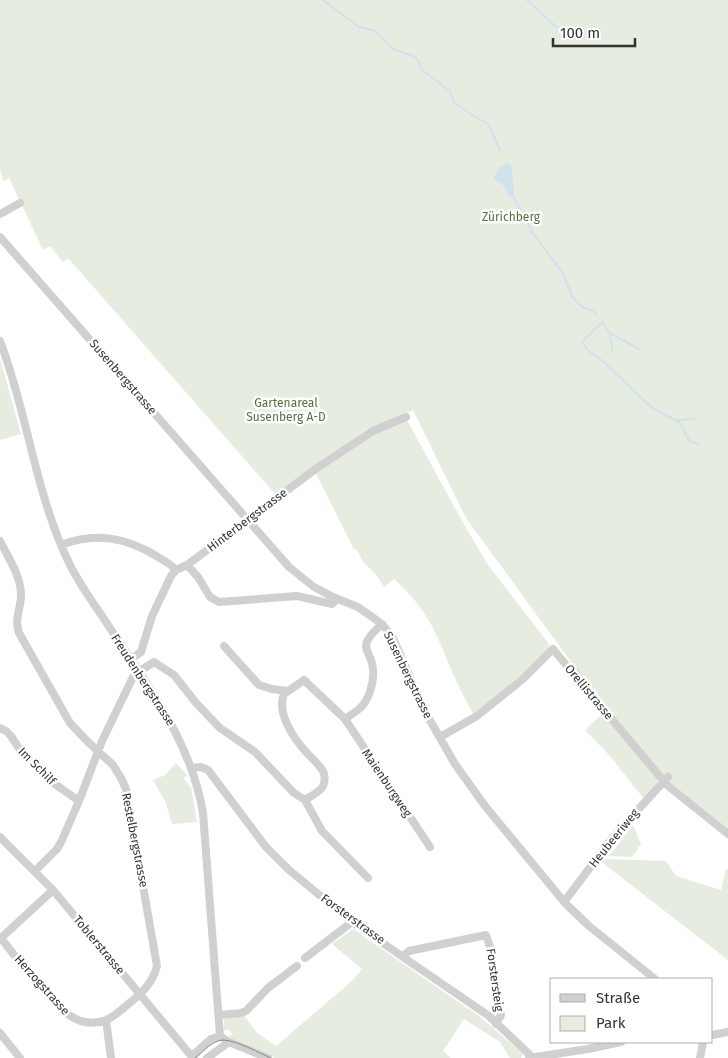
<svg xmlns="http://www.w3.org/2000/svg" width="728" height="1058" font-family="'Fira Sans',sans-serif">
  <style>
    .green { fill: #e6ecdf }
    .water { fill: #cfe2ee }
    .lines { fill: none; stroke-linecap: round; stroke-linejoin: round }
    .stream { stroke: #cfe2ee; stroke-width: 2 }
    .minor { stroke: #d0d0d0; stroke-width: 8 }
    .tram { stroke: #888; stroke-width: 1 }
    .labels { text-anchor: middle; stroke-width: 5; stroke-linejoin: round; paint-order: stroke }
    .park-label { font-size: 12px; fill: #56703f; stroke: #fff }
    .street-label { font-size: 12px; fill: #333; stroke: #fff }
  </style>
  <rect width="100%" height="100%" fill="#fff"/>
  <!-- green -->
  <path class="green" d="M0 0H728V832L661 776 657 784 644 799 610 756 585 730 606 710 466 518 413 410 385 423 407 420 462 521 488 565 549 644V647L530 671 474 716C467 702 459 688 453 674 435 631 429 611 394 579L384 587 375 573 364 563 356 549H354L313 468 276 495 68 258 63 262 50 246 43 250 9 178 3 181 0 169Z
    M0 358 21 434 0 440Z
    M176 763 187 775 184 778 190 787H191L197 822 172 824 166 803 153 780 165 775Z
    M633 825 641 844 632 857 609 856Z
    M605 859 666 861 676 876 721 890 726 869 728 870V960L599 860Z
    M353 929 480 1017 523 1054 521 1058H510L500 1042 464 1019 443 1051 451 1058H275L229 1038 232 1034 229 1030H224V1017L243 1014 257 1033 276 1046 353 980 362 969 332 944Z"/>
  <!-- water -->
  <path class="water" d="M508 163 512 167 514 198 508 195C505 184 501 184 493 178L501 166Z"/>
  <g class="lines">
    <!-- stream -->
    <path class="stream" d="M323 0 359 27 375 31 393 49 413 56 418 60 422 70 450 91 454 102 467 112 488 124 500 150
      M527 0 564 34
      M513 196 532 232 562 272 572 296 581 306 593 311 597 316
      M610 333 639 349
      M612 351 610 333 602 322 582 342 589 351 605 363 651 407 680 423 690 442 700 444
      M677 420 695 419"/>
    <!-- minor -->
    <path class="minor" d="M0 214 20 203
      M0 237 289 567 314 587 333 597 358 607 382 624 393 638 428 717 455 764 485 806 565 903 589 926 655 979
      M0 341C28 414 35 494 70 565 79 583 91 600 102 616 142 677 191 739 203 813L220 1036
      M0 541C8 557 21 576 21 595 21 608 14 619 19 633L70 723 88 742 113 765 121 778 126 789 157 966C153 983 141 994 127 1005 121 1010 114 1017 106 1020 72 1033 51 997 33 976L28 973 1 938
      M61 545C96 532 126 537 158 557 164 561 171 564 176 570
      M187 565 198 577 210 597 219 602 297 596 332 604 337 599
      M224 646 259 685 272 689 287 691
      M130 660 141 652 152 616 171 576 176 570 187 565 317 468 373 431 406 417
      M345 719C351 715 358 711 363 705 372 693 376 673 371 660 369 654 364 648 367 642 369 635 377 629 382 624
      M0 728 6 731 11 736 20 750 45 777 79 801
      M440 737 477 716 523 679 553 649 567 666 575 672 593 697 668 786 728 834
      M192 768 201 767 208 770 266 847 289 870 352 922 489 1016 533 1058
      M305 800C311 796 320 792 323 786 325 782 325 778 324 774 322 766 312 759 307 753 294 739 276 713 284 694L304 680 345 719 430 847
      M0 837 53 890 193 1058
      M35 871 57 849 62 840 79 801 102 741 133 677 138 672 154 662 174 675 197 704 220 728 255 752 294 793 305 800 322 831 368 878
      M564 902 613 837 668 777
      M0 939 53 890
      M403 956 409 951 486 935 490 947 501 1015 496 1024
      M305 958 352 922
      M219 1015 241 1013 246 1011 268 988 297 966
      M106 1020 111 1058
      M0 1033 20 1058
      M712 1035 728 1032
      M220 1036 229 1042 268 1058
      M192 1056 211 1039 220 1036
      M207 1058 229 1042
      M529 1058 588 1049 621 1042
      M700 1058 703 1042"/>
    <!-- tram -->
    <path class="tram" d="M195 1058C202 1053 209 1044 218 1041 229 1036 259 1053 271 1058"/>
  </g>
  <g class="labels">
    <!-- park labels -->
    <g class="park-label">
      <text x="511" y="221">Zürichberg</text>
      <text x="286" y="407">Gartenareal<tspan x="286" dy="14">Susenberg A-D</tspan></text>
    </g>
    <!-- street labels -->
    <g class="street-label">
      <text transform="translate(123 377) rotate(49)" y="4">Susenbergstrasse</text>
      <text transform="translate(247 520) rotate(-37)" y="4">Hinterbergstrasse</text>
      <text transform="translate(408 675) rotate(64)" y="4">Susenbergstrasse</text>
      <text transform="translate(143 680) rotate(57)" y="4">Freudenbergstrasse</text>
      <text transform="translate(589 692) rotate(50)" y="4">Orellistrasse</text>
      <text transform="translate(37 766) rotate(45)" y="4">Im Schilf</text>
      <text transform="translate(387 783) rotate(56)" y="4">Maienburgweg</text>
      <text transform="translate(614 838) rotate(-51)" y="4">Heubeeriweg</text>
      <text transform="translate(135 840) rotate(79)" y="4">Restelbergstrasse</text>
      <text transform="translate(353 919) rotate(36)" y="4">Forsterstrasse</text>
      <text transform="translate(99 945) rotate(50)" y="4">Toblerstrasse</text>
      <text transform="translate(495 980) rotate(82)" y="4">Forstersteig</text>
      <text transform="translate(42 985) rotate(48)" y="4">Herzogstrasse</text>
    </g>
  </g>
  <!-- legend -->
  <rect x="550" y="978" width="162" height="65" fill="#ffffff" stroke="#adadad"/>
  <rect x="560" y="994" width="25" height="8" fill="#d0d0d0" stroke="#adadad"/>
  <text x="596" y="1003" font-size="15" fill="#333333">Straße</text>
  <rect x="560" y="1016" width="25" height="15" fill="#e6ecdf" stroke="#adadad"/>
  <text x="596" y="1028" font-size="15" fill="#333333">Park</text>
  <!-- scale -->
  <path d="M553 38v8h82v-8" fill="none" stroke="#333333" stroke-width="2.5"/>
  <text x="560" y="38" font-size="15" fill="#333333" stroke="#ffffff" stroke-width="4" paint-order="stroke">100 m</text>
</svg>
